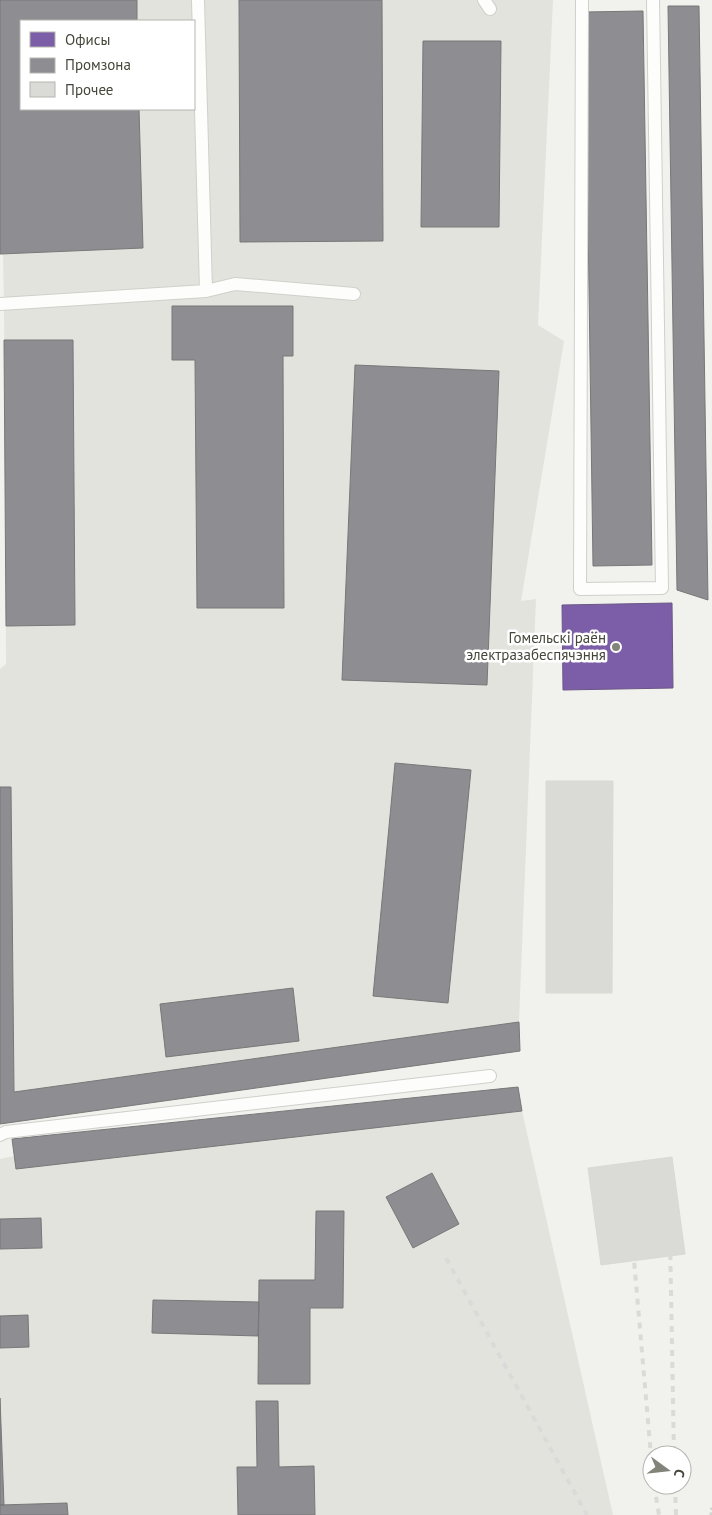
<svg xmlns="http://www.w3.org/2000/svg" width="712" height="1515" font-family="'PT Sans',sans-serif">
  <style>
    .industrial { fill: #e2e3dd; fill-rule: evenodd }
    .offices { fill: #7b5ea7; stroke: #6b5786 }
    .industry { fill: #8d8d92; stroke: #787878 }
    .building { fill: #dadbd6; stroke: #d9dad3 }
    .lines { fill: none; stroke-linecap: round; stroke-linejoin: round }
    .service-casing { stroke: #cfd0cb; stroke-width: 14 }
    .path { stroke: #d1d2cc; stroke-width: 3; stroke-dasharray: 2.5 2.5; stroke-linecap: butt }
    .service { stroke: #fdfdfc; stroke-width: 12 }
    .rail { stroke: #dadad9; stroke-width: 4; stroke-dasharray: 6 6; stroke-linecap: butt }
    .poi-dot { fill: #828379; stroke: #fff; stroke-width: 2 }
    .labels { text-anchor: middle; stroke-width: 5; stroke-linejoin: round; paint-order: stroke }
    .poi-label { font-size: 15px; fill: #46473a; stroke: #fff; text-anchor: end }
  </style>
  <rect width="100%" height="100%" fill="#f1f2ed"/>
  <!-- industrial -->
  <path class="industrial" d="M0 0H553L538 325 564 341 521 601 536 599 519 1022 14 1092 11 787H0V669L6 664 4 303 3 255 0 254ZM21 21H194V109H21Z
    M522 1111 613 1515H0V1159L14 1156Z"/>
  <!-- offices -->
  <path class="offices" d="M672 603 673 688 563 690 562 605Z"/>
  <!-- industry -->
  <path class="industry" d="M0 0H137V21H21V109H139L143 248 0 254Z
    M239 0H382L383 241 240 242Z
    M668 6H699L708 600 677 590Z
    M643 11 652 565 593 566 585 12Z
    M423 41H501L499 227H421Z
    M172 306H293V356H283L284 608H197L195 360H172Z
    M4 340H73L75 625 6 626Z
    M355 365 499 371 487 685 342 680Z
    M395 763 471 770 448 1003 373 996Z
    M0 787H11L14 1092 519 1022 520 1051 0 1124Z
    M293 988 299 1041 166 1057 160 1004Z
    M518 1087 522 1111 16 1169 12 1139Z
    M432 1173 459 1224 413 1248 386 1197Z
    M316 1211H344L343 1308H310V1384H258L259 1280H315Z
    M41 1218 42 1248 0 1249V1219Z
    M153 1300 259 1302 258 1336 152 1333Z
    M28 1315 29 1347 0 1348V1316Z
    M0 1398 4 1505H0Z
    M256 1401H278L279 1467 314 1466 315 1515H238L237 1467H257Z
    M67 1503 68 1515H0V1505Z"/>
  <!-- building -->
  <path class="building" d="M546 781H613L612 993H546Z
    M672 1157 685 1254 601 1265 588 1168Z"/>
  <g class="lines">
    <!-- service casing -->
    <g class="service-casing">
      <path id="service" d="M198 0 206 291
        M484 0 490 9
        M582 0 580 589 662 588 653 0
        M0 304 206 291 235 284 354 294
        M0 1135 6 1132 490 1076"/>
    </g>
    <!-- path -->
    <path class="path" d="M711 1515 712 1506"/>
    <!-- service -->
    <use href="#service" class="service"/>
    <!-- rail -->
    <path class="rail" d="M669 1182 674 1455
      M628 1191 652 1467
      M446 1258 587 1515
      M654 1485 659 1515
      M675 1485 676 1515"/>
  </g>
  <!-- markers -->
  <circle class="poi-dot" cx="616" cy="647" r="5"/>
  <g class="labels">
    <!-- poi labels -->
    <g class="poi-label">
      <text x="606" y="643">Гомельскі раён<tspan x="606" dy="17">электразабеспячэння</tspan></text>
    </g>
  </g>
  <!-- legend -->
  <rect x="20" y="20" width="175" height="90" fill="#ffffff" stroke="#b5b5b0"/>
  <rect x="30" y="32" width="25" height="15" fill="#7b5ea7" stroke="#b5b5b0"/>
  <text x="65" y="45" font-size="15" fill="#46473a">Офисы</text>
  <rect x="30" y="58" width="25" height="15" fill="#8d8d92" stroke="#b5b5b0"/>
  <text x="65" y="70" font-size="15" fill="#46473a">Промзона</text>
  <rect x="30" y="82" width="25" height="15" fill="#dadbd6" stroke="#b5b5b0"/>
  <text x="65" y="95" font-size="15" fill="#46473a">Прочее</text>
  <!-- north arrow -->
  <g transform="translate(667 1470) rotate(105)"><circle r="24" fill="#ffffff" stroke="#b5b5b0"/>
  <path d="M0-4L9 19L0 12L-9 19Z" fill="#828379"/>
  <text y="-8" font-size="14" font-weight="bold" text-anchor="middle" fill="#46473a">С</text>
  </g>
</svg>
